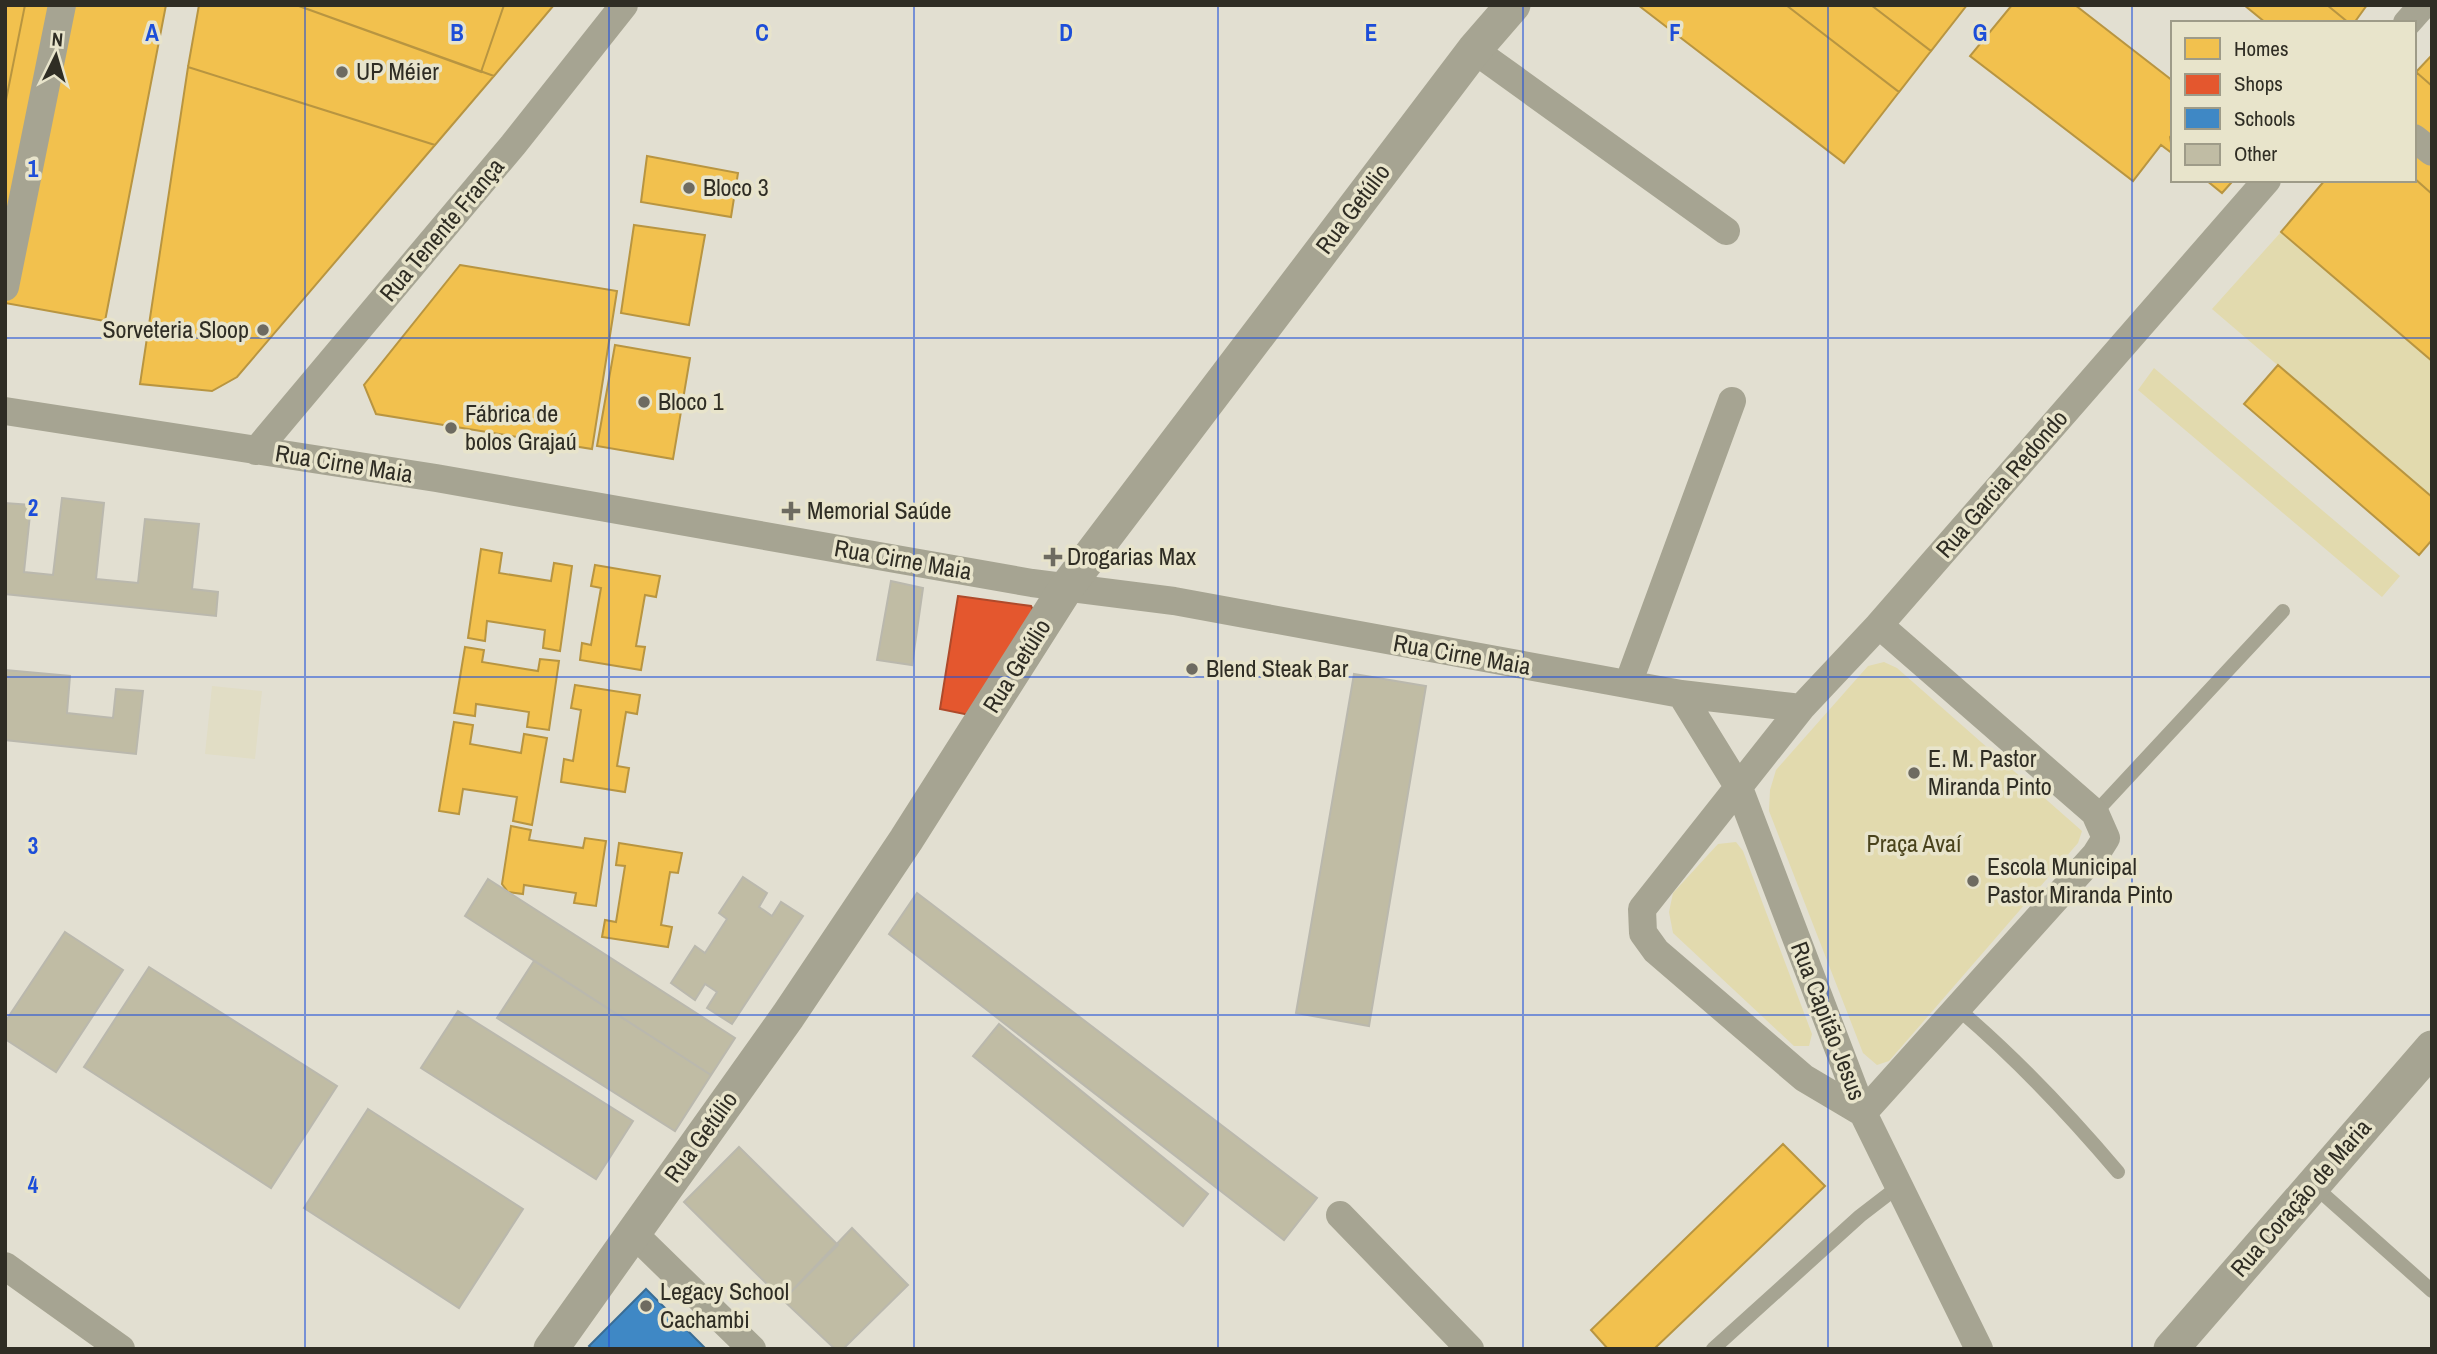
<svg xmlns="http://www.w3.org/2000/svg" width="2437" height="1354" font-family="'Archivo Narrow',sans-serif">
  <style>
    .built { fill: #e1ddc5 }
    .green { fill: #e2daae }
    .homes { fill: #f2c14e; stroke: #b89541; stroke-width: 2 }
    .shops { fill: #e4572e; stroke: #ae4a2b; stroke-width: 2 }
    .schools { fill: #3f88c5; stroke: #3a6d95; stroke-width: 2 }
    .building { fill: #c0bca4; stroke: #bab8ad; stroke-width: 2 }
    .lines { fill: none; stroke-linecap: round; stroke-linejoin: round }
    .service { stroke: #a6a492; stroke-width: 14 }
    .minor { stroke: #a6a492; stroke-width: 28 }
    .tertiary { stroke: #a6a492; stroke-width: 35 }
    .grid { fill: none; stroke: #1d4ed8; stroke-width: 2; stroke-opacity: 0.55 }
    .poi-dot { fill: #6e6b61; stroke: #e8e4cb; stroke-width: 2.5 }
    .labels { text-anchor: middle; stroke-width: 7; stroke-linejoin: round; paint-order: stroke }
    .poi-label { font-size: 24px; fill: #2f2d24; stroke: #e8e4cb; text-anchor: start }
    .street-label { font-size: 24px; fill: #2f2d24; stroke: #e8e4cb }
    .park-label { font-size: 24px; fill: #4a431c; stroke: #e8e4cb }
    .grid-label { font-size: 23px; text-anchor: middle; font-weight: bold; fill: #1d4ed8; stroke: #e8e4cb; stroke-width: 7; stroke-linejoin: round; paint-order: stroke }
  </style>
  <rect width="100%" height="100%" fill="#e2dfd1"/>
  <!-- built -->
  <path class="built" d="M212 686 262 691 255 759 205 754Z"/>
  <!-- green -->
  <path class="green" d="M2281 232 2432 361V497L2212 309Z
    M2154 368 2400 576 2382 597 2138 390Z
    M1884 662 1897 668 2082 831 2078 843 1916 1030 1889 1061 1877 1065 1863 1053 1769 811 1770 790 1776 770 1868 666Z
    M1736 842 1743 851 1812 1034 1809 1046H1794L1673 933 1669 912 1673 893 1718 844Z"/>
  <!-- homes -->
  <path class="homes" d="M5 5H25L5 105Z
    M25 5H166L105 321 5 303V105Z
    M199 5H296L494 76 435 145 188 67Z
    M296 5H554L494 76Z
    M296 5H504L481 72Z
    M1638 5H1786L1899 92 1844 163Z
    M1786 5H1871L1931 51 1899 92Z
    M1871 5H1967L1931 51Z
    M2012 5H2075L2173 81V133L2170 137 2173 154 2161 145 2133 181 1970 56Z
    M2244 5H2327L2349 23H2266Z
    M2327 5H2367L2354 23H2349Z
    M2432 55V86L2416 72Z
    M188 67 435 145 237 377 212 391 140 384Z
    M2416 72 2432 86V194L2414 178Z
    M647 156 738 173 731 217 641 202Z
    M2414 178 2432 194V361L2281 232 2325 180Z
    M2206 180H2228L2231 183 2222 193Z
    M634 225 705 235 689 325 621 313Z
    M460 265 617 291 592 449 376 414 364 385Z
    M615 345 690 358 673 459 597 446Z
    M2278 365 2432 497V540L2419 555 2244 404Z
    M481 549 502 553 499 573 551 581 554 563 572 566 560 651 543 648 545 630 487 621 485 641 468 638Z
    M595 565 660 576 656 597 645 595 636 646 645 647 641 670 580 660 582 643 591 645 601 588 591 586Z
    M465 647 484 650 482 662 538 671 540 659 559 661 549 730 527 727 529 712 476 704 475 716 454 713Z
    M575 685 640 695 637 714 626 712 617 766 629 768 625 792 561 782 564 759 573 761 581 710 571 708Z
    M454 722 473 725 470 744 521 753 524 734 547 738 532 825 513 821 517 797 463 789 459 814 439 811Z
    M511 826 531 830 529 840 583 848 585 838 606 841 596 906 574 903 576 893 524 885 523 894 508 892 502 884Z
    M619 843 682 853 678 873 670 872 661 925 672 927 668 947 602 937 605 920 616 922 625 866 616 865Z
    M1783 1144 1825 1186 1654 1349H1608L1591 1330Z"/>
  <!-- shops -->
  <path class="shops" d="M958 596 1031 606 1036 616 969 715 940 709Z"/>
  <!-- schools -->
  <path class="schools" d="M646 1289 706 1349H592L589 1346Z"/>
  <!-- building -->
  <path class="building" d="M62 498 104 503 96 579 138 583 145 519 199 524 192 589 218 592 216 616 5 594V503L31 505 24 572 53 575Z
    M891 581 923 588 912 665 877 660Z
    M5 670 70 676 67 713 113 718 116 689 143 691 136 754 5 740Z
    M1354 674 1426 686 1369 1026 1296 1013Z
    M743 877 767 893 759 907 772 916 781 902 803 916 732 1024 707 1008 717 992 705 984 695 1000 671 983 695 946 705 953 727 919 719 913Z
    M488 879 735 1038 711 1075 465 916Z
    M917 893 1317 1198 1284 1240 889 934Z
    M65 932 123 970 56 1072 5 1039V1022Z
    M534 961 711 1075 675 1131 497 1018Z
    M149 967 337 1086 271 1188 84 1067Z
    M458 1011 633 1121 596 1179 421 1068Z
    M999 1024 1208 1194 1183 1226 973 1056Z
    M368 1109 523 1209 459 1308 304 1208Z
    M739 1147 838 1245 783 1300 684 1202Z
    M852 1228 908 1285 843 1349H835L783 1300Z"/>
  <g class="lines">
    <!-- service -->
    <path class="service" d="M2095 813 2283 611
      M1957 1008C2016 1058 2068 1113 2118 1172
      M2313 1185 2432 1291
      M1713 1349 1860 1216 1899 1186"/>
    <!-- minor -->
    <path class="minor" d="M2407 23 2423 5
      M1474 50 1726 231
      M2414 138 2432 152
      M5 287 62 5
      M5 411 436 478 1032 583 1174 601 1681 694 1801 708
      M256 451 513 145 624 5
      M1628 684 1732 401
      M1681 694 1739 788 1863 1113 1979 1349
      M1863 1113 1804 1078 1656 951 1643 933 1642 909 1801 708 1879 625 2267 180
      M1863 1113 2096 854 2106 838 2095 813 1879 625
      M1340 1215 1470 1349
      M632 1232 752 1349
      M5 1266 121 1349"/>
    <!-- tertiary -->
    <path class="tertiary" d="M551 1349 788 1016 906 840 1066 588 1474 50 1513 5
      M2171 1349 2432 1048"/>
  </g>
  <!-- grid -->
  <path class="grid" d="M305 5V1349M609 5V1349M914 5V1349M1218 5V1349M1523 5V1349M1828 5V1349M2132 5V1349M5 338H2432M5 677H2432M5 1015H2432"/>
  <!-- markers -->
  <g class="poi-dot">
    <circle cx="342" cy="72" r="7"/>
    <circle cx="689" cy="188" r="7"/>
    <circle cx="263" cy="330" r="7"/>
    <circle cx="644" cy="402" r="7"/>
    <circle cx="451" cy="428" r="7"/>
    <path d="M787.5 500.5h7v7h7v7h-7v7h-7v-7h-7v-7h7z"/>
    <path d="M1049.5 546.5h7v7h7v7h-7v7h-7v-7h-7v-7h7z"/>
    <circle cx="1192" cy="669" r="7"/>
    <circle cx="1914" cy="773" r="7"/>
    <circle cx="1973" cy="881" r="7"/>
    <circle cx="646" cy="1306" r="7"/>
  </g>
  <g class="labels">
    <!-- poi labels -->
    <g class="poi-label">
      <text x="356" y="80">UP Méier</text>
      <text x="703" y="196">Bloco 3</text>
      <text x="249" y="338" text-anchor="end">Sorveteria Sloop</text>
      <text x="658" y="410">Bloco 1</text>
      <text x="465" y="422">Fábrica de<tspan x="465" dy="28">bolos Grajaú</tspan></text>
      <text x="807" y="519">Memorial Saúde</text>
      <text x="1067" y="565">Drogarias Max</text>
      <text x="1206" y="677">Blend Steak Bar</text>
      <text x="1928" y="767">E. M. Pastor<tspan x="1928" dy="28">Miranda Pinto</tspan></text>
      <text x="1987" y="875">Escola Municipal<tspan x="1987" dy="28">Pastor Miranda Pinto</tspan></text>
      <text x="660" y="1300">Legacy School<tspan x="660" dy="28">Cachambi</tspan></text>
    </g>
    <!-- street labels -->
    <g class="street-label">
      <text transform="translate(1353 209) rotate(-53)" y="8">Rua Getúlio</text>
      <text transform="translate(442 230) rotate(-50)" y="8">Rua Tenente França</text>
      <text transform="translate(344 464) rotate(9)" y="8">Rua Cirne Maia</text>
      <text transform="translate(2002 484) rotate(-49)" y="8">Rua Garcia Redondo</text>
      <text transform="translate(903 560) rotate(10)" y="8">Rua Cirne Maia</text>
      <text transform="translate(1462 655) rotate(10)" y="8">Rua Cirne Maia</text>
      <text transform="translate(1017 666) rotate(-58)" y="8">Rua Getúlio</text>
      <text transform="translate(1828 1021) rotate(69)" y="8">Rua Capitão Jesus</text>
      <text transform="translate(701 1137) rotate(-54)" y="8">Rua Getúlio</text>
      <text transform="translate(2301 1198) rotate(-49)" y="8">Rua Coração de Maria</text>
    </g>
    <!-- park labels -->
    <g class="park-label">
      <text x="1914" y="852">Praça Avaí</text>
    </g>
  </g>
  <g class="grid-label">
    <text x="152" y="41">A</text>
    <text x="457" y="41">B</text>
    <text x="762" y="41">C</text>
    <text x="1066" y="41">D</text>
    <text x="1371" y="41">E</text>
    <text x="1675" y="41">F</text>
    <text x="1980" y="41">G</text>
    <text x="33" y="177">1</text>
    <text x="33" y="516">2</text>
    <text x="33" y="854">3</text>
    <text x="33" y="1193">4</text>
  </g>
  <!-- border -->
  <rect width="2437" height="1354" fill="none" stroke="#2f2d24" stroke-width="14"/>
  <!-- legend -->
  <rect x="2171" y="21" width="245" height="161" fill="#e8e4cb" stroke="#9e9b88" stroke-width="2"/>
  <rect x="2185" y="38" width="35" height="21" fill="#f2c14e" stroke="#9e9b88" stroke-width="2"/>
  <text x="2234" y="56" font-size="21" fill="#2f2d24">Homes</text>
  <rect x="2185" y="74" width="35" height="21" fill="#e4572e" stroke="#9e9b88" stroke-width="2"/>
  <text x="2234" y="91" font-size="21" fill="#2f2d24">Shops</text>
  <rect x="2185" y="108" width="35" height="21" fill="#3f88c5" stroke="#9e9b88" stroke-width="2"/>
  <text x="2234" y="126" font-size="21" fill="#2f2d24">Schools</text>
  <rect x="2185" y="144" width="35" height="21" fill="#c0bca4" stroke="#9e9b88" stroke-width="2"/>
  <text x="2234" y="161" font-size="21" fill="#2f2d24">Other</text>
  <!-- north arrow -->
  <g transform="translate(56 56) rotate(5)" stroke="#e8e4cb" stroke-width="5" paint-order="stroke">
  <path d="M0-5L12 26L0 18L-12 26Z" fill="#2f2d24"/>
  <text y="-10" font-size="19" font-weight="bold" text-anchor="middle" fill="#2f2d24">N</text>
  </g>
</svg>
